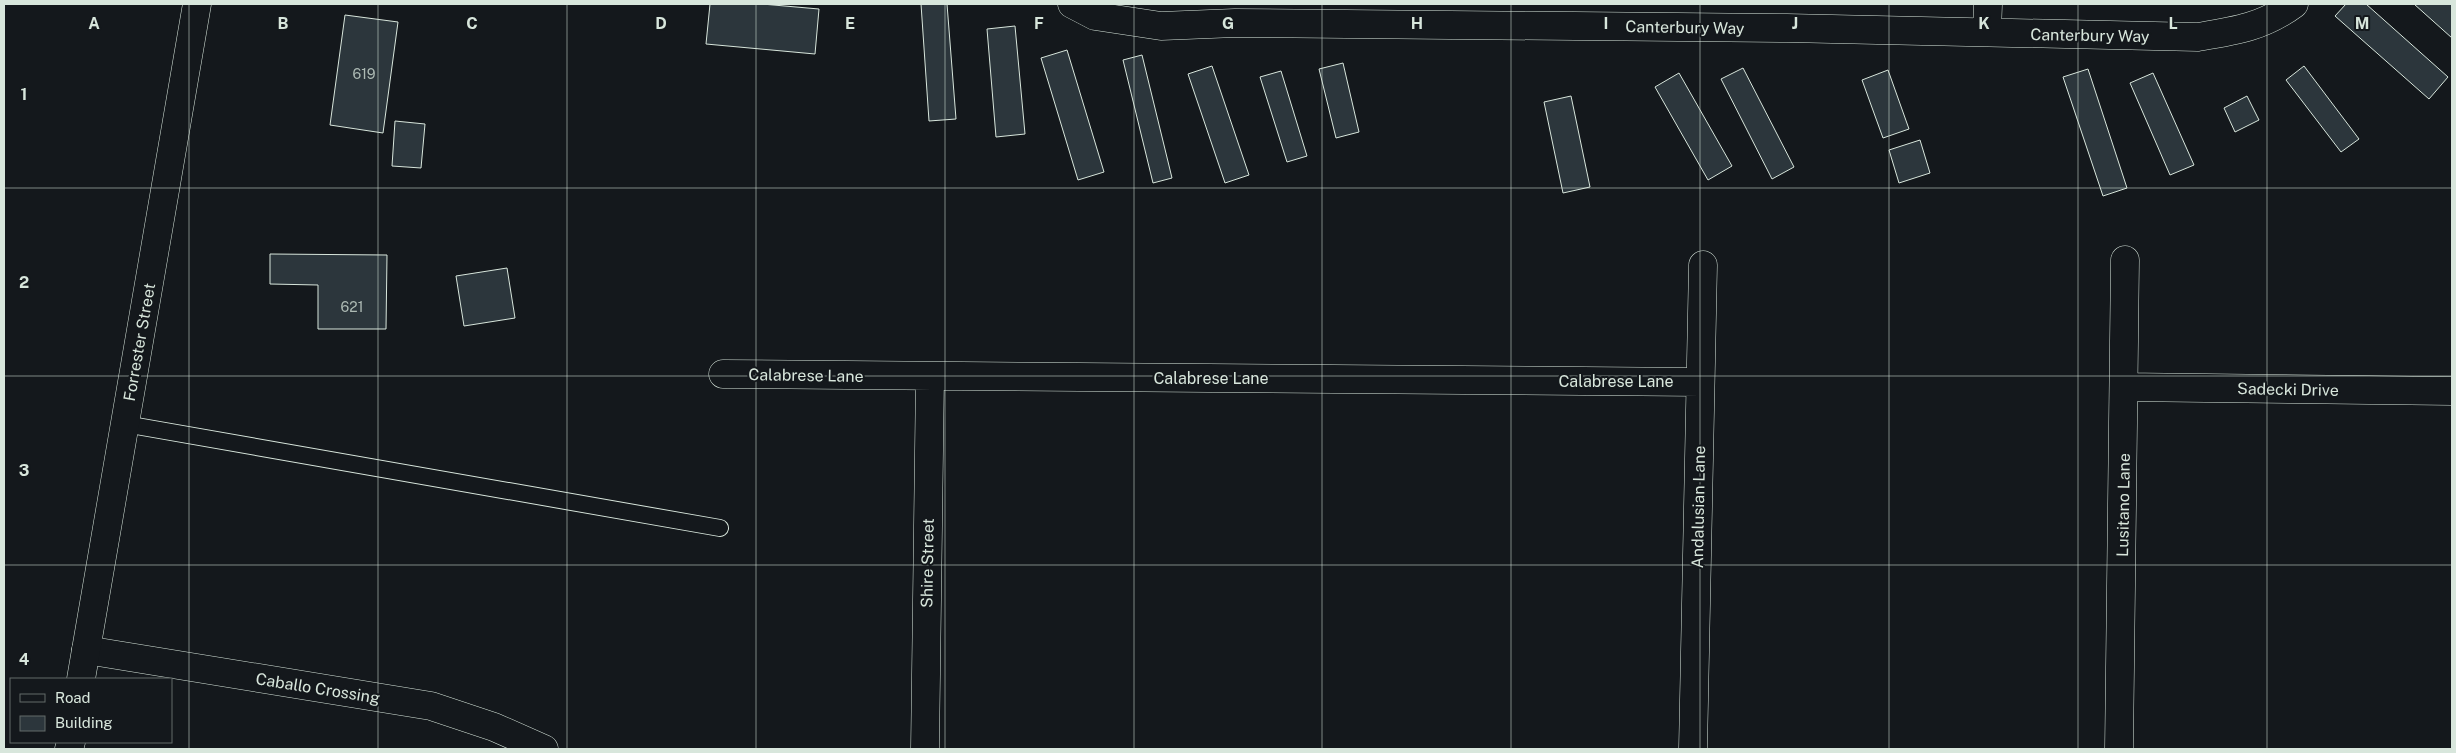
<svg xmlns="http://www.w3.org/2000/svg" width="2456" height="753" font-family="'Public Sans',sans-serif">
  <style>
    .building { fill: #2c363c; stroke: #d8e6dc }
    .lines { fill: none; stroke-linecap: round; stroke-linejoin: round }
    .lane-casing { stroke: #d8e6dc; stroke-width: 18 }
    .street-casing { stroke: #d8e6dc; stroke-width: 29 }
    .secondary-casing { stroke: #d8e6dc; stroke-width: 29 }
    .lane { stroke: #14181c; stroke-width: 16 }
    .street { stroke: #14181c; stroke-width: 28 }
    .secondary { stroke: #14181c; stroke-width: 28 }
    .grid { fill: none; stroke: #d8e6dc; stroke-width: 1; stroke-opacity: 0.55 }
    .labels { text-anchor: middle; stroke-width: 4; stroke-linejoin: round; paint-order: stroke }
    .number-label { font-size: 14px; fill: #adbab4 }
    .street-label { font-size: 16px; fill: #d8e6dc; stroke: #14181c }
    .grid-label { font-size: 16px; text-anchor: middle; font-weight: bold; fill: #d8e6dc; stroke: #14181c; stroke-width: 4; stroke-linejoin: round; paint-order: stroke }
  </style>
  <rect width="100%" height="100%" fill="#14181c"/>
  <!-- building -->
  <path class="building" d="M710 4H762L819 9 815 54 706 44Z
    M921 4H947L956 119 929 121Z
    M2346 4H2366L2448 77 2429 99 2335 16Z
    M2414 4H2452V38Z
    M345 15 398 22 383 133 330 125Z
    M1015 26 1025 134 996 137 987 29Z
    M1067 50 1104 172 1078 180 1041 58Z
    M1142 55 1172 178 1153 183 1123 60Z
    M1343 63 1359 132 1336 138 1319 69Z
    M1212 66 1249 175 1225 183 1188 74Z
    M2304 66 2359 139 2341 152 2286 80Z
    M1743 68 1794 167 1772 179 1721 79Z
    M2088 69 2127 188 2103 196 2063 77Z
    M1888 70 1909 129 1883 138 1862 80Z
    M1281 71 1307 156 1287 162 1260 77Z
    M1679 73 1732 166 1708 180 1655 87Z
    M2153 73 2194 165 2170 175 2130 83Z
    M1571 96 1590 187 1563 193 1544 102Z
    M2247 96 2259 120 2235 132 2224 108Z
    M395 121 425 124 421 168 392 166Z
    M1920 140 1930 173 1899 183 1889 150Z
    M270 254 387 255 386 329H318V285L270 284Z
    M507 268 515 318 464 326 456 276Z"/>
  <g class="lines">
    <!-- lane casing -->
    <g class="lane-casing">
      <path id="lane" d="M125 424 720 528"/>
    </g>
    <!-- street casing -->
    <g class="street-casing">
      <path id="street" d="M1072 4 1095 16 1161 26 1235 23 1787 28 2198 37C2235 31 2263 27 2294 4
        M1987 32 1988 4
        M723 374 1700 382
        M2124 387 2452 391
        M86 650 431 706 494 727 544 749
        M925 749 930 377
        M1693 749 1703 265
        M2119 749 2125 260"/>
    </g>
    <!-- secondary casing -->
    <g class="secondary-casing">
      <path id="secondary" d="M81 679 197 4
        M69 749 71 742"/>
    </g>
    <!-- lane -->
    <use href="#lane" class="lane"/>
    <!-- street -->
    <use href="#street" class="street"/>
    <!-- secondary -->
    <use href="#secondary" class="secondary"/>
  </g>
  <!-- grid -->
  <path class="grid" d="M189 4V749M378 4V749M567 4V749M756 4V749M945 4V749M1134 4V749M1322 4V749M1511 4V749M1700 4V749M1889 4V749M2078 4V749M2267 4V749M4 188H2452M4 376H2452M4 565H2452"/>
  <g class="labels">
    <!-- number labels -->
    <g class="number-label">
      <text x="364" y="79">619</text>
      <text x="352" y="312">621</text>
    </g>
    <!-- street labels -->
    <g class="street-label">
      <text transform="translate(1685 27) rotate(1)" y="6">Canterbury Way</text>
      <text transform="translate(2090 35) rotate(1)" y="6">Canterbury Way</text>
      <text transform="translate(139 342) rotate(-80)" y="6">Forrester Street</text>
      <text transform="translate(806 375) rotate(1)" y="6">Calabrese Lane</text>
      <text x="1211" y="384">Calabrese Lane</text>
      <text x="1616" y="387">Calabrese Lane</text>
      <text transform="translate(2288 389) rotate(1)" y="6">Sadecki Drive</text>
      <text transform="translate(2123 505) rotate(-89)" y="6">Lusitano Lane</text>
      <text transform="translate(1698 507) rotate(-89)" y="6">Andalusian Lane</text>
      <text transform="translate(927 563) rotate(-89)" y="6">Shire Street</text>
      <text transform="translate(318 688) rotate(9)" y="6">Caballo Crossing</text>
    </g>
  </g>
  <g class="grid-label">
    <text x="94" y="29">A</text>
    <text x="283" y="29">B</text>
    <text x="472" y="29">C</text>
    <text x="661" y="29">D</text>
    <text x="850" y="29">E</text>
    <text x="1039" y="29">F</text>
    <text x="1228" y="29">G</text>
    <text x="1417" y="29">H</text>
    <text x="1606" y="29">I</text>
    <text x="1795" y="29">J</text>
    <text x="1984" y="29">K</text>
    <text x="2173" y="29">L</text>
    <text x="2362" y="29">M</text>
    <text x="24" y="100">1</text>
    <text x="24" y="288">2</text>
    <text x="24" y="476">3</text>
    <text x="24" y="665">4</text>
  </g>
  <!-- border -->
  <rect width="2456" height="753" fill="none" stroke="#d8e6dc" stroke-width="10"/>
  <!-- legend -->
  <rect x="10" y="678" width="162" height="65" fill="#14181c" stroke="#626a69"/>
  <rect x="20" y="694" width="25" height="8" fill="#14181c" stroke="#626a69"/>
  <text x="55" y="703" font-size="15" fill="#d8e6dc">Road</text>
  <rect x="20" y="716" width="25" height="15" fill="#2c363c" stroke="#626a69"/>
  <text x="55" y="728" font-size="15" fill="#d8e6dc">Building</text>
</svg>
